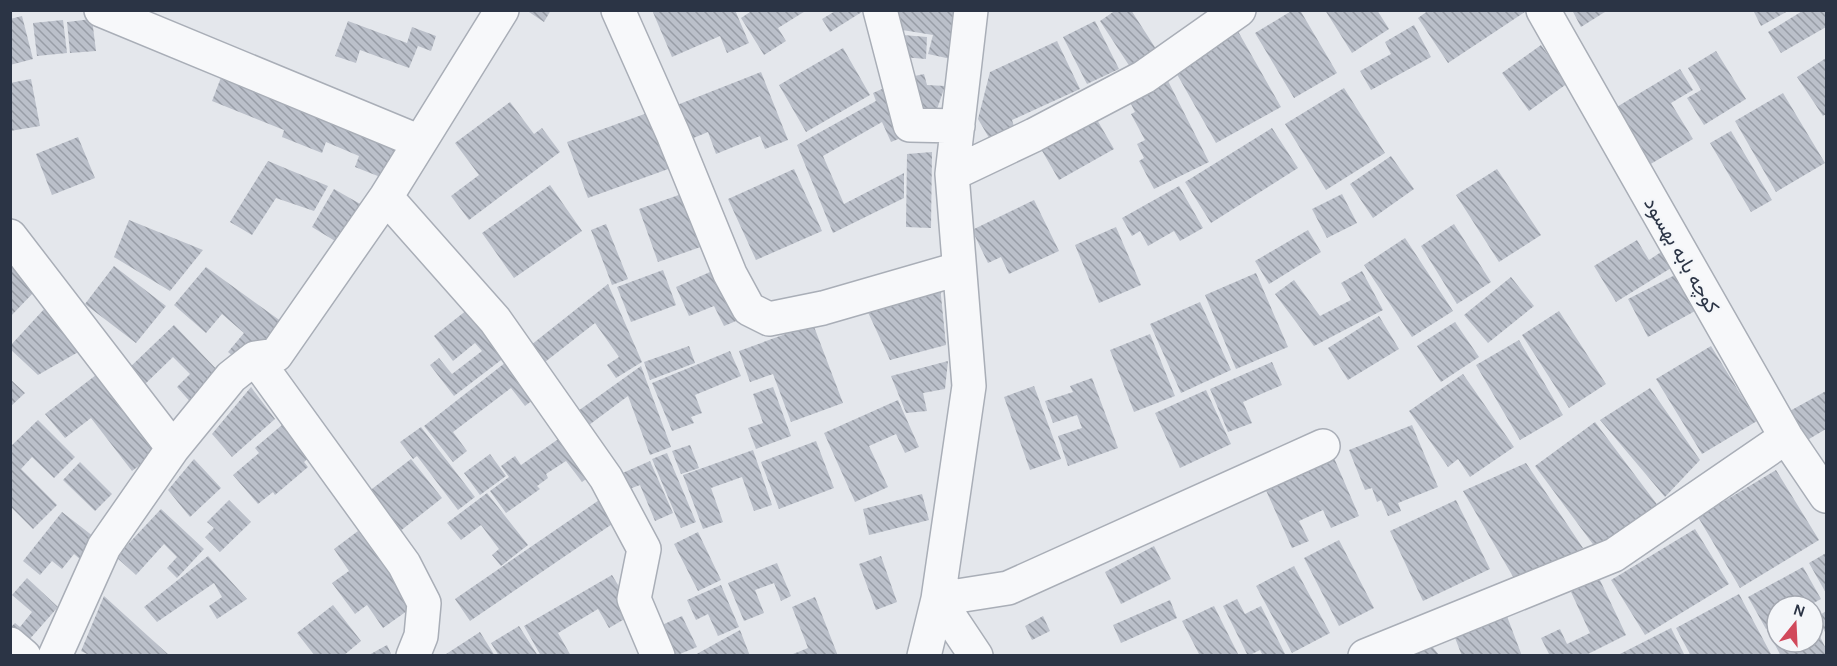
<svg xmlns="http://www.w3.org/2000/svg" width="1837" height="666" font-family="Karla,Vazirmatn,sans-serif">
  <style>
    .building { fill: url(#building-back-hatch) }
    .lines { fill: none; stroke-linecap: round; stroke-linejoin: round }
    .minor-casing { stroke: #a9aeb7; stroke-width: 36 }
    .minor { stroke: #f7f8fa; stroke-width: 33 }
    .labels { text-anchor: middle; stroke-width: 4.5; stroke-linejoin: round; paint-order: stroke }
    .street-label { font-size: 20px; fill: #2b3445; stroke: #f4f6f9 }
  </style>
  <defs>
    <pattern id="building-back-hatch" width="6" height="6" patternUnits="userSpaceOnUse" patternTransform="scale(1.5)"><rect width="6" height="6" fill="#bbc0ca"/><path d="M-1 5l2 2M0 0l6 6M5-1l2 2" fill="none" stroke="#989da6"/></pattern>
  </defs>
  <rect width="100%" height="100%" fill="#e4e7ec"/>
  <!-- building -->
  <path class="building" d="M526 10H551L544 22Z
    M652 10H735L749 43 727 53 720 36 672 57Z
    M753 10H807L778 28 786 41 764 55 741 18Z
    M837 10H865L830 32 822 19Z
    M886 10 945 12 960 10 951 59 928 54 933 35 890 28Z
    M1116 10H1131L1158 52 1132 70 1100 21Z
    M1293 10H1300L1337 73 1294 98 1255 33Z
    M1325 10H1377L1389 29 1352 53Z
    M1429 10H1528L1448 63 1418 18Z
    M1572 10H1608L1581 27Z
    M1753 10H1790L1761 26Z
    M1804 10H1826V27L1781 53 1768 32Z
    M22 16 33 59 10 65V19Z
    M92 19 96 51 70 53 67 22Z
    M63 20 67 53 37 56 33 23Z
    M348 21 407 43 412 27 436 36 431 51 418 46 409 68 360 50 356 63 335 56Z
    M1095 21 1119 69 1087 84 1063 37Z
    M1414 25 1431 57 1371 90 1360 71 1391 54 1385 42Z
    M1235 26 1281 107 1216 143 1170 62Z
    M903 35 927 37 926 59 902 57Z
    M1057 41 1080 89 1012 120 1017 136 995 148 978 119 990 72Z
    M1541 45 1568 83 1529 111 1502 73Z
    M843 48 870 95 806 132 779 85Z
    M1716 51 1746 99 1704 125 1687 98 1701 90 1688 68Z
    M1826 58V114L1823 116 1797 77Z
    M225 67 404 140 388 180 355 167 359 156 326 142 322 153 282 137 284 130 212 101Z
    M1680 69 1693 90 1671 103 1693 139 1649 165 1615 108Z
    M761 72 788 140 765 149 760 136 716 154 708 132 691 139 677 105Z
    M1164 73 1209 162 1154 189 1139 161 1144 158 1137 144 1145 140 1131 114 1135 112 1125 92Z
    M924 74 927 85 945 86 935 115 912 117 905 78Z
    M31 79 40 126 10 131V83Z
    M891 85 908 135 891 142 882 122 823 156 844 204 904 173V198L833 233 797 145 876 101 873 93Z
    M1344 88 1385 153 1326 190 1285 124Z
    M1783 93 1825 163 1776 192 1735 121Z
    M510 102 534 134 542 128 560 152 469 220 451 196 479 175 455 143Z
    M650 112 671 168 588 198 567 142Z
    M1096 118 1114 149 1059 180 1041 149Z
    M1272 128 1298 168 1211 223 1185 182Z
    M1731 131 1772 200 1751 212 1710 143Z
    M78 137 95 178 52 195 36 154Z
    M932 152 931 228 906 227 907 154Z
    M1391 156 1414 189 1373 218 1350 184Z
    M268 161 328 186 314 211 276 198 252 235 230 222Z
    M794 169 822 231 756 260 728 199Z
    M1497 169 1541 235 1499 262 1456 195Z
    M550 185 582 231 514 278 482 233Z
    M1179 186 1203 228 1180 241 1174 231 1148 246 1140 231 1132 236 1122 218Z
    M334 189 362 205 340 244 312 227Z
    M690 191 709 244 658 262 639 209Z
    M1342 194 1357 223 1327 238 1312 209Z
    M1034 200 1059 251 1009 274 1001 257 988 263 972 230Z
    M129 220 203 250 170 291 114 257Z
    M606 224 628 279 612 285 591 230Z
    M1454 224 1491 282 1457 304 1421 246Z
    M1116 227 1141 285 1099 303 1075 245Z
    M1308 230 1321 252 1269 284 1255 261Z
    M1405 238 1453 311 1412 337 1364 265Z
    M1637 240 1649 260 1661 252 1671 268 1616 302 1594 266Z
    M13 263 34 292 10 317V266Z
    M114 266 166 306 136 343 85 304Z
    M206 267 282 322 262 350 238 360 228 352 244 333 222 314 206 333 174 305Z
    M719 268 741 319 724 326 714 306 689 316 676 287Z
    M663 270 676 305 631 322 617 287Z
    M1362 271 1383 310 1314 346 1275 294 1294 280 1320 316 1351 300 1341 283Z
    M1256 273 1288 347 1236 369 1205 295Z
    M1675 275 1695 311 1648 337 1628 299Z
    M1511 277 1534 306 1488 343 1464 315Z
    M608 284 642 362 616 378 607 365 619 357 595 323 545 362 531 345Z
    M940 286 946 345 890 360 866 308Z
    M1200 302 1231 370 1181 393 1150 324Z
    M472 306 509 354 454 396 430 365 439 358 452 374 482 351 475 343 453 361 434 336Z
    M46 307 80 351 38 375 10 349V346Z
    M1559 311 1606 384 1569 408 1522 335Z
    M1379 316 1399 349 1348 380 1328 348Z
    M1455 322 1479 357 1441 382 1417 346Z
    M813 324 843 403 791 422 773 374 750 382 739 351Z
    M174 325 223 376 193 405 177 387 190 374 173 357 144 385 128 369Z
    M1150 334 1175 396 1134 412 1110 350Z
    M1519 340 1563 415 1520 440 1476 365Z
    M689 346 695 363 650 380 644 362Z
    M1711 346 1757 421 1702 454 1656 379Z
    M730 351 741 376 695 395 702 413 691 417 694 423 672 431 652 383Z
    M514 356 542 393 525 406 511 388 453 432 467 451 453 462 424 426Z
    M948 361 945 389 923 393 927 411 906 413 891 376Z
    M1272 362 1282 385 1243 402 1252 423 1228 432 1210 389Z
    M641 366 671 447 650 455 628 396 589 425 578 411Z
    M1463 374 1514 447 1470 477 1458 459 1448 467 1409 411Z
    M96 375 156 453 132 471 91 418 65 438 45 414Z
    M1092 378 1118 448 1068 466 1058 436 1082 428 1077 415 1053 423 1045 401 1073 392 1070 386Z
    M10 379 25 393 10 407Z
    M1034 386 1061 459 1030 470 1004 397Z
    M251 387 275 419 232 457 212 434Z
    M773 387 791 436 756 449 748 428 763 423 753 394Z
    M1650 388 1700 460 1665 497 1600 420Z
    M1206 390 1231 444 1180 468 1155 413Z
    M1826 391V429L1804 442 1788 412Z
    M898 400 919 447 905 453 896 434 869 446 888 487 855 502 824 433Z
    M38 420 75 457 54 478 32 457 21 469 57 505 33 529 10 506V447Z
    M1595 422 1662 511 1595 547 1535 466Z
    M282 425 310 457 304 462 308 467 275 495 273 492 258 504 233 475 259 453 255 448Z
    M1412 425 1438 487 1398 503 1401 511 1388 516 1381 500 1377 502 1372 488 1365 490 1349 450Z
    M421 427 475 497 458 510 417 456 413 459 400 442Z
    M567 433 596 472 582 482 566 461 546 474 548 478 537 486 540 489 506 513 490 491 509 477 501 466 515 456 521 465Z
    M816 441 834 488 779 509 761 462Z
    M690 445 699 468 681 474 672 451Z
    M753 450 772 505 754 511 742 477 711 488 723 522 703 529 683 475Z
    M1331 451 1359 516 1331 528 1323 510 1299 521 1309 541 1292 548 1264 486Z
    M667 453 696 522 681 528 652 459Z
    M490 454 506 476 480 495 464 473Z
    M194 459 221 488 190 517 168 490Z
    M411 459 442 498 399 532 368 492Z
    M650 461 673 513 655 521 640 485 624 491 618 475Z
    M80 462 112 494 95 511 63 480Z
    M1526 463 1583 548 1515 580 1463 491Z
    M1776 470 1819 540 1740 588 1698 517Z
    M487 493 528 545 501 566 492 555 499 549 481 525 461 540 447 523Z
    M922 494 929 520 869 535 863 509Z
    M605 496 621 518 470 621 455 599Z
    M229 500 251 522 220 552 205 537 214 528 207 522Z
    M1456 500 1490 569 1423 601 1390 531Z
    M161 509 204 549 177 578 167 568 177 557 164 544 136 575 116 557Z
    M62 512 98 540 82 561 74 554 62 569 52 561 40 575 23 561Z
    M1695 529 1729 584 1645 635 1611 580Z
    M358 531 414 606 383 628 367 605 355 614 332 583 349 571 334 549Z
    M698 532 721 580 698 591 674 544Z
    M1339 540 1374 608 1339 626 1304 558Z
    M1154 546 1171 579 1121 604 1105 572Z
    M1826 553V593L1809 563Z
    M208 556 247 599 217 619 209 606 222 597 214 583 157 622 144 607Z
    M881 556 897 602 876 610 859 564Z
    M777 563 791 596 781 601 774 583 755 590 764 613 744 621 728 583Z
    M1294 566 1330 633 1292 653 1256 586Z
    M1803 567 1821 599 1808 606H1777V623L1766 629 1748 597Z
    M612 575 635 613 609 628 598 609 558 633 571 656H541L524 626Z
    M27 578 58 607 21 649 10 628 15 623 20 627 32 612 12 595Z
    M1599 578 1626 635 1584 656H1550L1541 638 1560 629 1567 644 1590 633 1571 592Z
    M721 585 739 627 718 636 708 614 696 620 687 600Z
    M1739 594 1772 656H1691L1676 628Z
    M104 596 170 656H91L81 651Z
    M815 597 838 656H788L808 648 792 607Z
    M1237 599 1245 614 1261 606 1286 656H1263L1260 650 1248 656 1223 606Z
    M1170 600 1177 618 1121 643 1113 625Z
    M333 605 361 641 343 656H315L297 633Z
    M1214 606 1239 656H1200L1182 621Z
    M1505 611 1522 656H1462L1452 630Z
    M1826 611V634L1817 617Z
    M682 616 697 647 675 656 662 625Z
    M1043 616 1050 631 1032 640 1025 626Z
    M1813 622 1826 649V656H1781L1773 641 1777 639V642H1813Z
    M519 626 538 656H499L491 643Z
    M1671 628 1685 656H1616Z
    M740 630 750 656H693Z
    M480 632 495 656H443Z
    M1424 637 1440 656H1383Z
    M387 645 392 656H367Z"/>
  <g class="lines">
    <!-- minor casing -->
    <g class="minor-casing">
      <path id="minor" d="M101 10 420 142
        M618 10 673 134 730 274 749 309 769 319 823 308 958 269
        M880 10 910 125 958 126
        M1543 10 1786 437 1826 496
        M952 174 1034 135 1144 77 1239 10
        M386 197 495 320 606 478 644 549 634 599 658 656
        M10 236 173 448
        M255 358 404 564 424 603 421 636 413 656
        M10 644 24 656
        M55 656 104 547 173 448 231 377 255 358 276 355 386 197 502 10
        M924 656 938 599 969 386 952 174 971 10
        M976 656 938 599 1008 588 1323 446
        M1365 656 1614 555 1786 437"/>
    </g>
    <!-- minor -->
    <use href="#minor" class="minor"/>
  </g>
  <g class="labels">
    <!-- street labels -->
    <g class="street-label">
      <text transform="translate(1682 255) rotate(60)" y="7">کوچه بابه بهسود</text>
    </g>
  </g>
  <!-- border -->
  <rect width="1837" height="666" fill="none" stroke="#2b3445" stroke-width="24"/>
  <!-- north arrow -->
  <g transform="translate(1795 624) rotate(18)"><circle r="28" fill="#f4f6f9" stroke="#a4a8b1" stroke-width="1.5"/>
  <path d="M0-4.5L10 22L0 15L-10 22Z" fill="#d1495b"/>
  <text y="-9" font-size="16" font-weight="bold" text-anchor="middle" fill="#2b3445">N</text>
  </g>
</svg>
